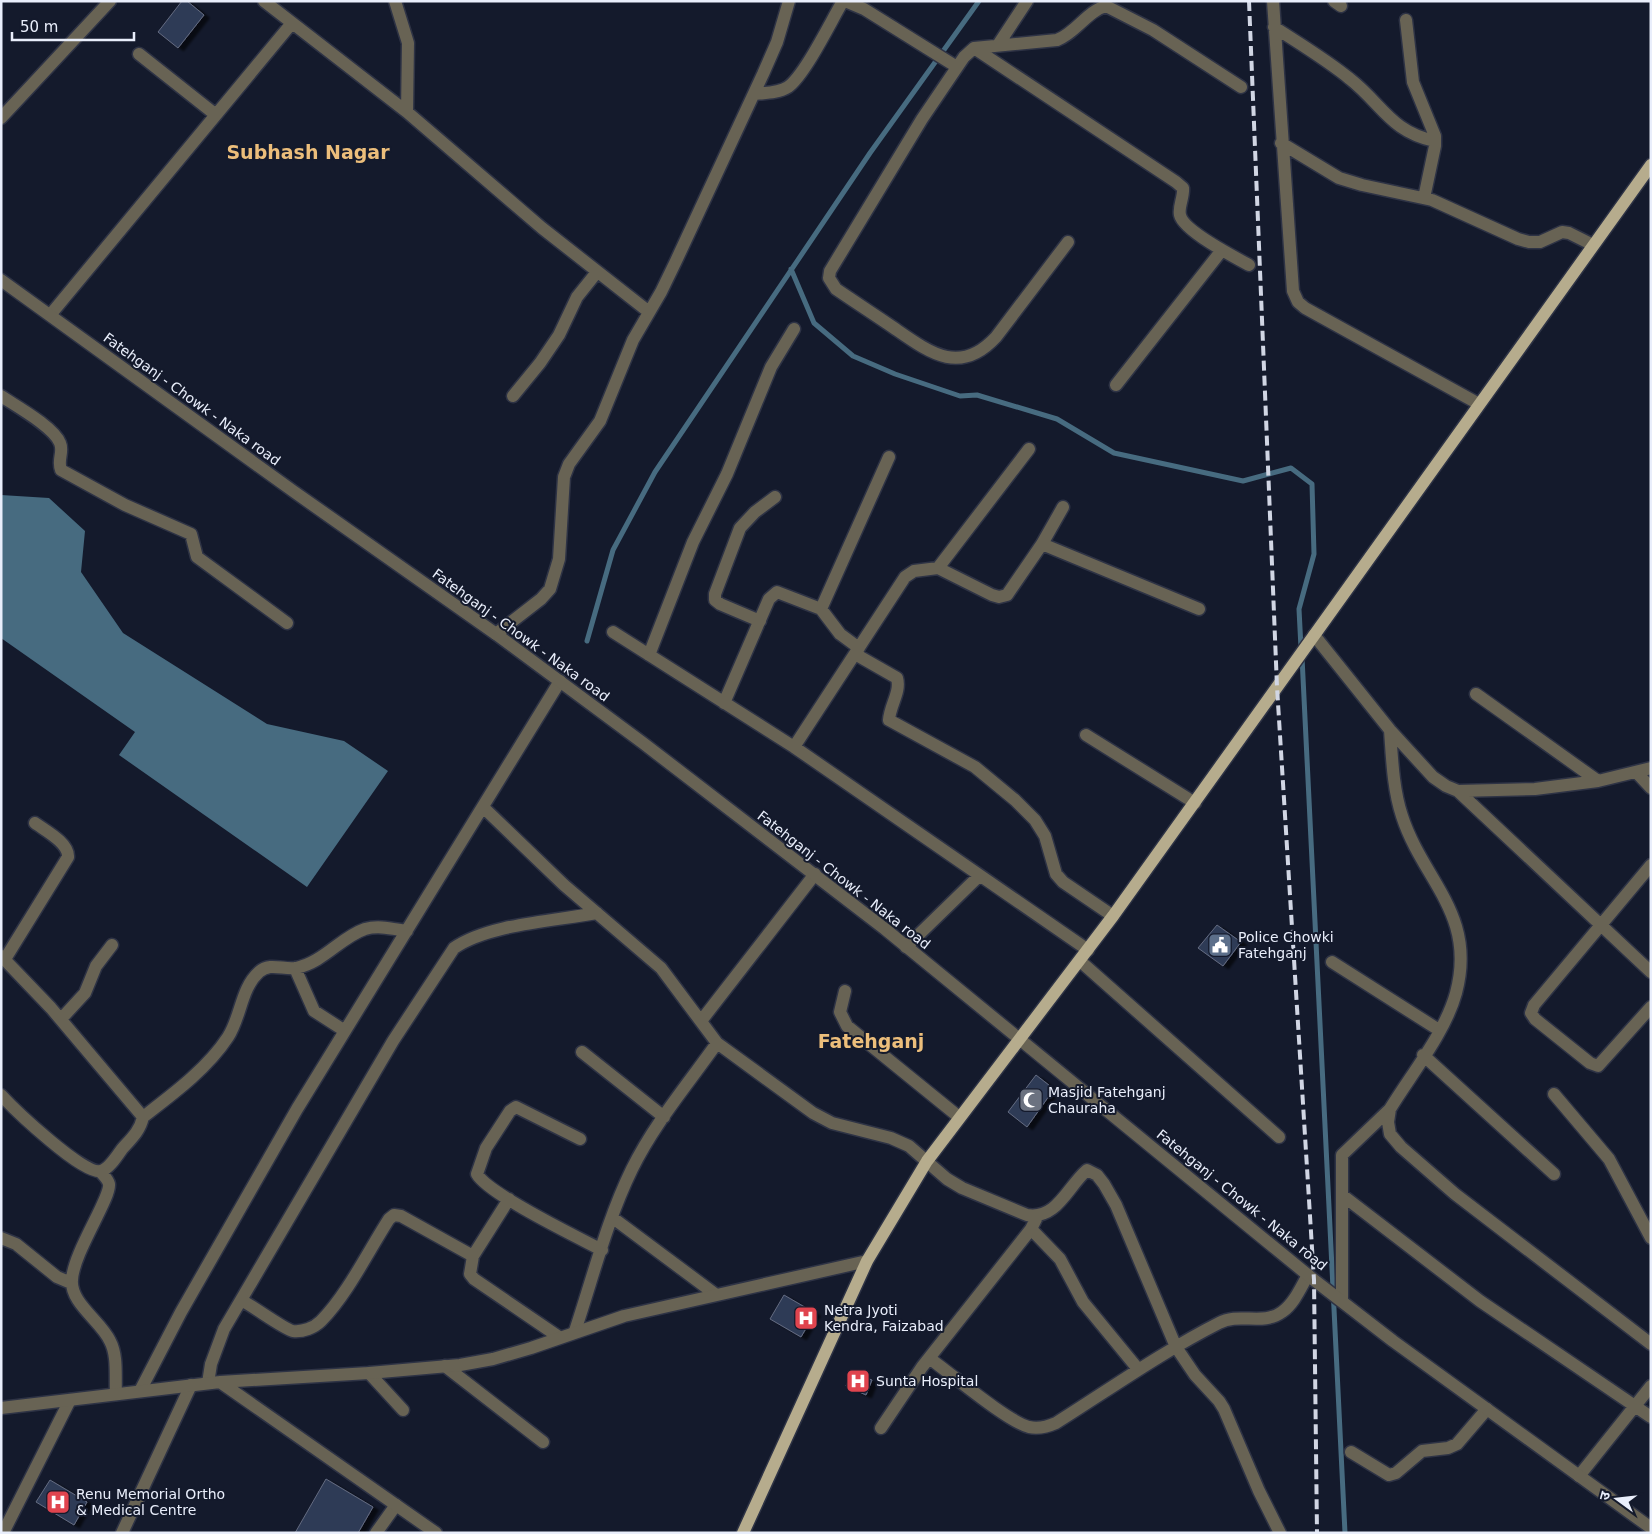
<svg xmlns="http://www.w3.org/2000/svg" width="1652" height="1534" viewBox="0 0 1652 1534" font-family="'DejaVu Sans','Noto Sans Devanagari',sans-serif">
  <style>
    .water { fill: #476b80 }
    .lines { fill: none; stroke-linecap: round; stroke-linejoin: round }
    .stream { stroke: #476b80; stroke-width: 5 }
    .building { fill: #2f3a57; stroke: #646c81; filter: url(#shadow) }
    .minor-casing { stroke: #2e3345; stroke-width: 15 }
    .tertiary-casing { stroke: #2e3345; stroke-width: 15 }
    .primary-casing { stroke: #2e3345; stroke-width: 15 }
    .minor { stroke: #686354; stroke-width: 12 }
    .tertiary { stroke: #686354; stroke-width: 12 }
    .primary { stroke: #b6ac8d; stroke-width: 12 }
    .rail { stroke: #d1d6e4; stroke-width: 4; stroke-dasharray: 10 5; stroke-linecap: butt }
    .labels { text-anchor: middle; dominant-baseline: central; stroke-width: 4; stroke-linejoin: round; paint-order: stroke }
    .street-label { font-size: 14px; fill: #e9eefb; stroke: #141a2c }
    .poi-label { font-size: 14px; fill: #e9eefb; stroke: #141a2c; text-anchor: start }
    .district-label { font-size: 19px; font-weight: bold; fill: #ecbe7b; stroke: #141a2c }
  </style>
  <defs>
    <filter id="shadow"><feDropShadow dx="5.5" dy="3" stdDeviation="1" flood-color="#0009"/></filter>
  </defs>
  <rect width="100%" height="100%" fill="#141a2c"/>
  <path class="water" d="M1,495L49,498L85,531L81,572L123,633L267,724L344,741L388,771L307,887L119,755L135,732L1,638Z"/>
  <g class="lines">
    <path class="stream" d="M791,269L814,323L853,356L895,374L960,396L977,395L1057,419L1114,453L1243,481L1291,468L1312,484L1314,554L1299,609L1301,648
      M587,641L613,550L655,472L870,153L979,1
      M1302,657L1345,1533"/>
  </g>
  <path class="building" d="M182,1H187L204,15L178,48L158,32Z
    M1217,925L1241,942L1223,966L1198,948Z
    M1036,1075L1054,1089L1027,1127L1008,1112Z
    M784,1295L815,1313L801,1337L770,1319Z
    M851,1372L872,1380L866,1395L846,1386Z
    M326,1479L373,1507L358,1533H295Z
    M50,1480L87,1502L74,1525L36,1502Z"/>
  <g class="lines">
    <g class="minor-casing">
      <path id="minor" d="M264,1L407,112L542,228L649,312
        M395,1L408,43L407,112
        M845,1L864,9L957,67
        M1273,1L1293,291L1298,302L1305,308L1479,404
        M1334,1L1341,6
        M1406,20L1413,82L1435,136V146L1424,198
        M1274,27C1300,44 1327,60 1350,79C1382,104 1391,132 1435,141
        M998,45L1027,1
        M974,48L1176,182L1183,188C1184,197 1178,207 1180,215C1183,230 1234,257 1249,265
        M139,54L216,115
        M754,94C765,93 779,93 788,87C805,75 831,21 843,1
        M1,118L110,1
        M1281,143L1339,178L1362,185L1432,200L1518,239L1529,242H1540L1562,232L1569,233L1593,245
        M1068,242L996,337C960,376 930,353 894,328C875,315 855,302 836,289L829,278L830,271L922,119L964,57L974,48L1057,40C1076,33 1087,11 1106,6L1153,30L1241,87
        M51,314L292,23
        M1116,385L1222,250
        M1,396C16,406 54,427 60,443C64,452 57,460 61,470L125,505L191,534L197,557L287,623
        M513,396L540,363L559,335L577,297L597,272
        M1042,544L1199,609
        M938,568L992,595L999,597L1007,595L1042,544L1063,507
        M821,609L889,457
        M760,621L720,604L715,600V594L740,528L755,512L775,497
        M613,632L794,747L905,577L914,571L938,568L1029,449
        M496,634L541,599L550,589L559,559L564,477L569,464L600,421L633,340L661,292L676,261L763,74L777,42L789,1
        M1314,635L1390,730L1433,777L1446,786L1458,791L1535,789L1598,781L1651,768
        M855,654L897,678C901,692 890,705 889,720L975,767L1015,800L1035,820L1045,836L1056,874L1063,882L1113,916
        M649,655L693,542L727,474L771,367L794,329
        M1476,694L1598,781
        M724,703L769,599L777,592L821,609L840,634L859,648
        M1390,730C1392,758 1393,789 1402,816C1423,881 1477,914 1456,993C1445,1033 1412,1073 1390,1109L1388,1122L1390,1134L1401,1147L1455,1194L1651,1344
        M1086,735L1195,803
        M794,747L1088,950
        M1637,773L1651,788
        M1458,791L1651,972
        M484,808L564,885L661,968L717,1043L813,1113L832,1123L891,1138L909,1146L947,1179L962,1188L1027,1215C1057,1220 1068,1186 1087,1170L1097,1175L1104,1184L1116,1205L1176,1347L1195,1375L1219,1401L1224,1409L1259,1491L1280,1533
        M1651,865L1534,1005L1531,1013L1535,1019L1590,1063L1598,1066L1651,1007
        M906,947L979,876
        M1,956L51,1008L143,1117C140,1131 131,1139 122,1149C117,1156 109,1169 101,1171C84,1176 14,1109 1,1095
        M5,959L68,857C69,843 46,831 35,823
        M1080,961L1279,1137
        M1332,962L1439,1030
        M295,968L314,1011L345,1031
        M845,991L840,1012L847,1026L959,1117
        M61,1019L85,993L96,966L112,945
        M701,1021L815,874
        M582,1052L664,1117
        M1423,1055L1554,1174
        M1554,1094L1609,1159L1651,1238
        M143,1117C173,1094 207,1069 228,1037C241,1017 241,988 259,972C270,962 283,970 296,968C324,962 341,937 365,929C379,925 393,929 407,931
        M580,1139L516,1107L510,1111L486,1148L477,1174C488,1194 577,1237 602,1250
        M100,1171C103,1175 108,1179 109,1184C111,1198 73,1253 72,1280C70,1303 101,1321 110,1341C118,1356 115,1377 116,1394
        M1342,1195L1480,1301L1651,1417
        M509,1199L473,1256L470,1274L474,1279L559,1337
        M613,1218L715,1294
        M1031,1229L1060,1259L1083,1302L1138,1369
        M1,1238L16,1244L57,1277L71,1283
        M241,1300C253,1306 285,1330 293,1331C303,1332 314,1328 321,1321C347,1295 369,1250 389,1219L394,1215L401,1216L473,1256
        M1342,1301V1155L1390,1109
        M575,1331C593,1277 607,1220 632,1169C654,1124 688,1084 717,1043
        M929,1358C950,1373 1008,1422 1029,1427C1039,1429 1047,1427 1056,1423C1110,1389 1162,1352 1219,1323C1239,1312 1263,1326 1282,1312C1294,1304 1301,1287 1308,1275
        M445,1366L543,1442
        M369,1373L403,1410
        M208,1383L211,1364L224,1329L393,1041L454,948C489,924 554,921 597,913
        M140,1391L181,1312L297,1109L560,681
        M881,1428L922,1367L1031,1229L1037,1217
        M1351,1452L1389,1475L1396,1473L1422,1451L1448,1448L1457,1444L1487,1409
        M1579,1476L1651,1386
        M3,1533L70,1400
        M122,1533L191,1385
        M376,1533L396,1505"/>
    </g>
    <g class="tertiary-casing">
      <path id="tertiary" d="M1,280L293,491L496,634L643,743L885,929L1314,1280L1393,1341L1651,1528
        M220,1382L436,1533
        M1,1408L220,1382L369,1373L460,1365L493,1359L531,1348L624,1316L867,1261"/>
    </g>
    <g class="primary-casing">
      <path id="primary" d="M743,1533L867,1261L927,1161L1113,916L1651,165"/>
    </g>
    <use href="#minor" class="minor"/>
    <use href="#tertiary" class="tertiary"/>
    <use href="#primary" class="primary"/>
    <path class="rail" d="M1249,1L1277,687L1314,1280L1317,1533"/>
  </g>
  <defs>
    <g id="civic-square" transform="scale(1.25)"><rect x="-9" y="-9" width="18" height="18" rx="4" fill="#5c6f8a" stroke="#141a2c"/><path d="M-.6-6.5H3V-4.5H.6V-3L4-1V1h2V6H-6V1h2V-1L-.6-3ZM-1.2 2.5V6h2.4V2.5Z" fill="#fff"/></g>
    <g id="mosque-square" transform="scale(1.25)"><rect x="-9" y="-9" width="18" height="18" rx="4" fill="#6b7280" stroke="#141a2c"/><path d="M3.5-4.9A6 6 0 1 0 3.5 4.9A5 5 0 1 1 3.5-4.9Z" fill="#fff"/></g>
    <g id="hospital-square" transform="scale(1.25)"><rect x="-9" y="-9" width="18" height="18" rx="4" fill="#e0444e" stroke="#141a2c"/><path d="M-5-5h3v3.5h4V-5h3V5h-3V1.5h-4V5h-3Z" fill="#fff"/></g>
  </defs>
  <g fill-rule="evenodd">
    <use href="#civic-square" x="1220" y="945"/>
    <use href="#mosque-square" x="1031" y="1100"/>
    <use href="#hospital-square" x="806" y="1318"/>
    <use href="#hospital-square" x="858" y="1381"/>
    <use href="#hospital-square" x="58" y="1502"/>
  </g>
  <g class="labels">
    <g class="street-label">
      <text transform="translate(192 399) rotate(36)">Fatehganj - Chowk - Naka road</text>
      <text transform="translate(521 635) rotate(36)">Fatehganj - Chowk - Naka road</text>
      <text transform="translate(844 880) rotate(38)">Fatehganj - Chowk - Naka road</text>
      <text transform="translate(1242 1200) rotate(39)">Fatehganj - Chowk - Naka road</text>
    </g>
    <g class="poi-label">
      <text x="1238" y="937">Police Chowki<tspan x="1238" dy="16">Fatehganj</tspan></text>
      <text x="1048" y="1092">Masjid Fatehganj<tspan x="1048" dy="16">Chauraha</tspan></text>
      <text x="824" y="1310">Netra Jyoti<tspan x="824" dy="16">Kendra, Faizabad</tspan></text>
      <text x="876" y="1381">Sunta Hospital</text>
      <text x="76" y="1494">Renu Memorial Ortho<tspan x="76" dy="16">&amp; Medical Centre</tspan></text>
    </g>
    <g class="district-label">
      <text x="308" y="152">Subhash Nagar</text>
      <text x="871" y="1041">Fatehganj</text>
    </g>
  </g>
  <rect width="1652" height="1534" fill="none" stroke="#e9eefb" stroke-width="5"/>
  <g transform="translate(1617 1499) rotate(285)" stroke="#141a2c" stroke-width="4" paint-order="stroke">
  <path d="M0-4L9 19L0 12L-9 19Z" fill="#e9eefb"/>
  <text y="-8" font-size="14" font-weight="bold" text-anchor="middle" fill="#e9eefb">उ</text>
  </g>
  <path d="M12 32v8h122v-8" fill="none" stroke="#e9eefb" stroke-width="2.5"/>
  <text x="20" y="32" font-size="15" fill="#e9eefb" stroke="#141a2c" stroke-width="4" paint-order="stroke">50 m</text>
</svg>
